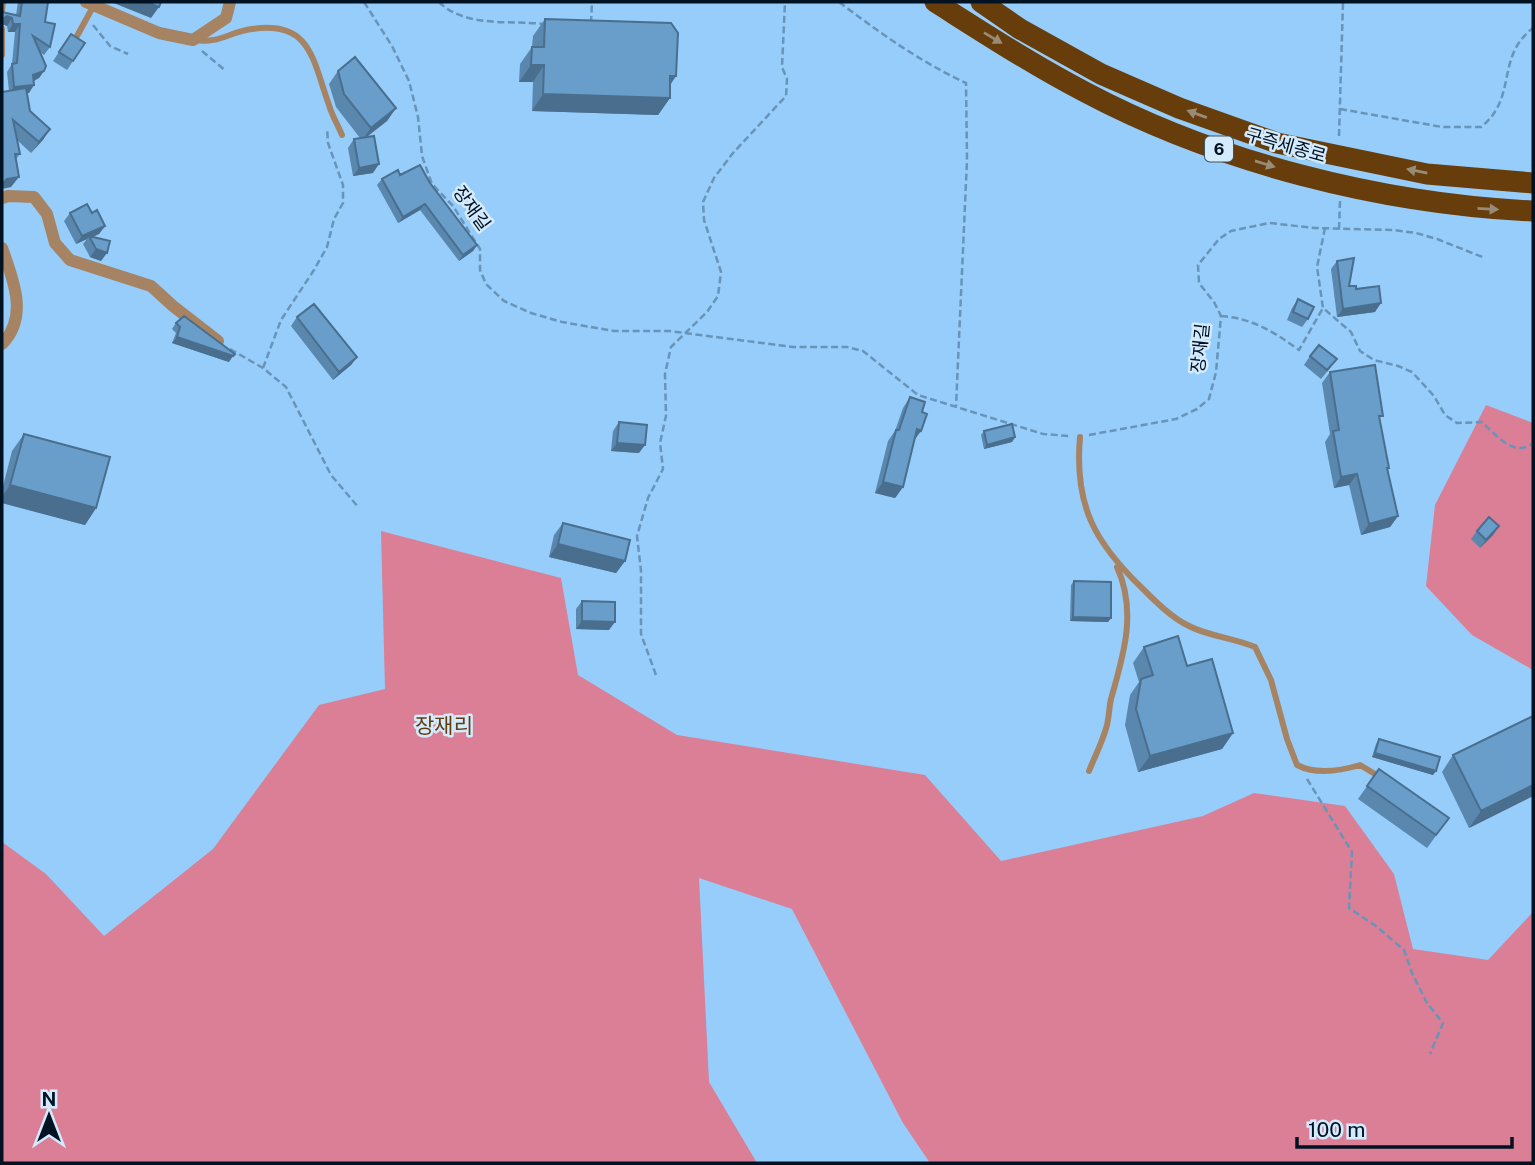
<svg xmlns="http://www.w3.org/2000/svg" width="1535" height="1165" viewBox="0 0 1535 1165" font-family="'Public Sans','Noto Sans KR',sans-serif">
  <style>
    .green { fill: #da7f95 }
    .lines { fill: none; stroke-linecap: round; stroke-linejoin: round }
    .path { stroke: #6894b9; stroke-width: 2.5; stroke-dasharray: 7 3.5; stroke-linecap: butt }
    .lane { stroke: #a68362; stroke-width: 6 }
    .street { stroke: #a68362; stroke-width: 12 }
    .highway { stroke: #663d0b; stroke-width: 21 }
    .wall { fill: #5a87ae }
    .shaded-wall { fill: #4a6e8d }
    .building { fill: #699dca; stroke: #4a6e8d; stroke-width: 2 }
    .oneway { fill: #988b78 }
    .labels { text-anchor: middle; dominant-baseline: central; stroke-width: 5; stroke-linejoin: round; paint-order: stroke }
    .shield { fill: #d4eafd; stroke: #405464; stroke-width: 2 }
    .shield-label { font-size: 16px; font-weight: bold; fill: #011323 }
    .street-label { font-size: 18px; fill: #011323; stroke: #d4eafd }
    .quarter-label { font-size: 21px; fill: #623b0d; stroke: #d4eafd }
  </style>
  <rect width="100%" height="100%" fill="#96cdfb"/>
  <path class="green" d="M1486,405L1533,423V670L1472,635L1426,586L1435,505Z
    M381,531L561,578L578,675L677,735L925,775L1001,861L1203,816L1254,793L1345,806L1394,874L1413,949L1488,960L1533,912V1163H930L903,1123L792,909L699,878L709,1082L757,1163H2V842L46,874L104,936L213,849L319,705L385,689Z"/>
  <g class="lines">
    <path class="path" d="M364,2L392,46L409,81L418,117L422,156L432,184L453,206L480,249V270L486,284L504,301L531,313L562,322L614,331H669L793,347H847L863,351L918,395L1043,434L1069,436
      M439,2C465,28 510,20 543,24
      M839,2C880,33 919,61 966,83L967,160L956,406
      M591,23L592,2
      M93,25L110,46L128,54
      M202,51L226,71
      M1340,109L1442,127H1481C1518,98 1495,57 1533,28
      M1339,136L1343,2
      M1325,228L1317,267L1323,308L1351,332L1360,351L1374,360L1398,366L1412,372L1434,396L1445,415L1457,423L1482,422C1496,435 1514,458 1533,443
      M1339,229L1340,201
      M1221,316C1252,318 1274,332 1299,350L1323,308
      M230,349L263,368L286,387L331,475L359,508
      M263,368L281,320L314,270L327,247L334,219L343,203V185L328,143L327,128
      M1089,435L1176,419L1197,409L1209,399L1216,372L1221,316L1214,302L1199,283L1198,265L1219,239L1231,231L1269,223L1315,228L1393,230L1416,233L1437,239L1485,258
      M656,675L641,634V571L637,536L648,498L663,469L660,443L666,416L665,374L671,347L707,312L718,296L721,272L704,220L703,202L714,178L733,153L786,96L787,79L782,67L785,2
      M1307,779L1352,852L1349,908L1376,926L1404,950L1412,973L1427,1003L1443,1023L1430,1054"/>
    <path class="lane" d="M2,11L3,2
      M2,29V55
      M77,36L94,5
      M195,40C219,44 229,32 252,29C312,20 313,62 329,105C332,116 338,125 342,135
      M1080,437C1074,506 1095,543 1143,589C1156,602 1172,618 1189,626C1208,636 1234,638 1255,647L1271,680L1287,739L1297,765C1316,775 1340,771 1360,765L1380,777
      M1089,771C1095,756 1103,741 1107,725C1109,717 1109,708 1111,699C1124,654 1137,611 1117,567"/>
    <path class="street" d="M86,2L159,33L193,40L226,18L230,2
      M2,198L8,196L34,197L47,214L55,243L70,260L151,286L173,306L218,341
      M2,248C13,279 29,317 2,344"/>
    <path class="highway" d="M935,2C984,33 1033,65 1085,92C1219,163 1382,204 1533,211
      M981,2L1020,29L1101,74L1179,108L1277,143L1427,174L1533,183"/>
  </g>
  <path class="wall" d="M18,2H48L45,22L50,47L44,55L40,52L44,71L39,78L34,81L29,93H27L30,111L50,129L31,153L17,140L20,154L16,159L11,187L9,91L7,72L12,64L15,32H8L7,26L2,24V12L16,15Z
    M545,19L670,85V98L658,115L532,111L533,82H519L520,64L532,47L533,36Z
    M71,34L85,43L67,70L53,61Z
    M338,71L396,108L387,121L367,137L373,173L353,176L348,148L354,139L360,138L336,107L329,84Z
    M400,175L477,245L473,251L459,261L420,210L398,223L377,185L382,179Z
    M70,213H92L105,226L99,234L92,237L101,261L90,257L83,244L87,239L76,244L64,221Z
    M1337,261L1349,286L1375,312L1337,317L1331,269Z
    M1298,299L1308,319L1302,327L1287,320L1292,308Z
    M297,317L357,357L351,365L333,380L291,326Z
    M176,323L229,362L172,343L176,333L172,329Z
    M1310,356L1331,367L1321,379L1304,365Z
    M1330,372L1380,419L1389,468L1387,470L1398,516L1390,527L1361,535L1349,485L1334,488L1325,442L1330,434L1322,383Z
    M910,397L914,440L903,487L895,498L875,493L888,441L895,431L903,408Z
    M619,422L639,453L611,451L613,431Z
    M984,431L1015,437L1012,442L984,449L981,435Z
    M24,434L96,508L85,525L2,503V490L12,451Z
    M563,523L625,561L616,573L549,557L554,535Z
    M1499,526L1493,535L1480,548L1471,539L1477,531Z
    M1074,581L1111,618L1108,622L1070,621L1071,585Z
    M582,601L609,630L576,629V609Z
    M1144,647L1187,666L1233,733L1222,749L1138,772L1125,725L1130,695L1139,682L1133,663Z
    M1379,739L1436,771L1433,775L1372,757L1376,744Z
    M1453,755L1533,796L1469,828L1442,772Z
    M1379,769L1449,818L1427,848L1358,799Z"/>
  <path class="shaded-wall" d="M111,2H147L159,7L151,18Z
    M7,16L12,18L7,26L2,24V20Z
    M13,24H20L15,32H8Z
    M531,65H544L533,82H519Z
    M44,71L39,78L28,83L33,75Z
    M670,76H676L665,93Z
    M34,85L29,93L9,95L14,87Z
    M543,94L670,98L658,115L532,111Z
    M396,108L387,121L362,140L371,128Z
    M50,129L43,140L31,153L39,142Z
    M379,164L373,173L353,176L359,168Z
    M19,177L11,187L2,189V184L7,179Z
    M425,204L420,210L398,223L403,217Z
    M105,226L99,234L90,238L89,236L87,239L76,244L82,236Z
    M477,245L473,251L459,261L463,255Z
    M96,249L107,253L101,261L90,257Z
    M1381,303L1375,312L1337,317L1343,309Z
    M177,337L233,356L229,362L172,343Z
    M357,357L351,365L333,380L339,372Z
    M917,429L921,431L913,442Z
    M1015,437L1012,442L984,449L987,445Z
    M617,443L645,445L639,453L611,451Z
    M1357,474L1349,485L1334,488L1341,477Z
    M883,482L903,487L895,498L875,493Z
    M10,485L96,508L85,525L2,503V497Z
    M1398,516L1390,527L1361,535L1369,524Z
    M1499,526L1493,535L1480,548L1486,540Z
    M558,544L625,561L616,573L549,557Z
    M1073,617L1111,618L1108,622L1070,621Z
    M582,621L615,622L609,630L576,629Z
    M1233,733L1222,749L1138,772L1150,756Z
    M1375,753L1436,771L1433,775L1372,757Z
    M1533,785V796L1469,828L1481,811Z"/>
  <path class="building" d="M22,2H48L45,22L55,24L50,47L33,36L46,66L44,71L33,75L34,85L14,87L12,64L17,63L20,24H13L12,18L7,16L2,19V25V12L20,16Z
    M147,2H161L159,7Z
    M545,19L671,23L678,33L676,76H670V98L543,94L544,65H531L532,47H544Z
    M71,34L85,43L73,61L59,52Z
    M355,57L396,108L371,128L344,94L338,71Z
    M26,88L30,111L50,129L39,142L13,120L20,154H15L19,177L7,179L2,184V92Z
    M374,136L379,164L359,168L354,139Z
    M420,165L430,183L477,245L463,255L425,204L403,217L382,179L398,170L400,175Z
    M87,204L92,213L97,210L105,226L82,236L70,213Z
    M89,236L110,241L107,253L96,249Z
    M1354,258L1349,286H1356V289L1379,286L1381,303L1343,309L1337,261Z
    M1298,299L1314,307L1308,319L1293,312Z
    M314,304L357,357L339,372L297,317Z
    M184,316L235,354L233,356L177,337L180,327L176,323Z
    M1319,345L1337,359L1327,370L1310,356Z
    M1375,365L1383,416H1379L1389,468H1387L1398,516L1369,524L1357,474L1341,477L1333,431L1339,430L1330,372Z
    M910,397L925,402L922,412L927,414L921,431L917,429L903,487L883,482L896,430H899Z
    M619,422L647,425L645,445L617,443Z
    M1012,424L1015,437L987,445L984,431Z
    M24,434L110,457L96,508L10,485Z
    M1489,517L1499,526L1486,540L1477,531Z
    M563,523L630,540L625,561L558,544Z
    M1074,581L1111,582V618L1073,617Z
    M582,601L615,602V622L582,621Z
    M1178,636L1187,666L1212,659L1233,733L1150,756L1136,709L1141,679L1153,675L1144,647Z
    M1533,716V785L1481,811L1453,755Z
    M1379,739L1440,757L1436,771L1375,753Z
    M1379,769L1449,818L1436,835L1367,786Z"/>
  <defs><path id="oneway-solid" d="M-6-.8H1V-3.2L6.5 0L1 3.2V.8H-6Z" transform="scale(1.75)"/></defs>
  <g class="oneway">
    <use href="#oneway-solid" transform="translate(993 38) rotate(31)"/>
    <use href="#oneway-solid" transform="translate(1197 114) rotate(-160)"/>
    <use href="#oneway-solid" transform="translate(1265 164) rotate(17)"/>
    <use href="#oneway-solid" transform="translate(1417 171) rotate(-169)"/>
    <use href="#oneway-solid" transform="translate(1488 209) rotate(3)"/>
  </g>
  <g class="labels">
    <rect class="shield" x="1205" y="136.5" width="28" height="25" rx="5"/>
    <g class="shield-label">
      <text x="1219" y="149">6</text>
    </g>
    <g class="street-label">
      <text transform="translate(1286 145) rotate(16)">구즉세종로</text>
      <text transform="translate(472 208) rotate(54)">장재길</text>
      <text transform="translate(1200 348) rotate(-84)">장재길</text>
    </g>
    <g class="quarter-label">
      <text x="444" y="725">장재리</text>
    </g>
  </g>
  <rect width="1535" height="1165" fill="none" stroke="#011323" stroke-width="7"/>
  <g transform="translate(49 1116)" stroke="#d4eafd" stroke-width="5" paint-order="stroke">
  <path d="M0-5L12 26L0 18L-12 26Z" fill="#011323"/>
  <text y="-10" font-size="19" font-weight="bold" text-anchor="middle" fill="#011323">N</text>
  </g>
  <path d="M1297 1137v10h215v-10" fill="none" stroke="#011323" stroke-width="3.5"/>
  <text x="1308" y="1137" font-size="21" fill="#011323" stroke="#d4eafd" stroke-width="5" paint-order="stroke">100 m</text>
</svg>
